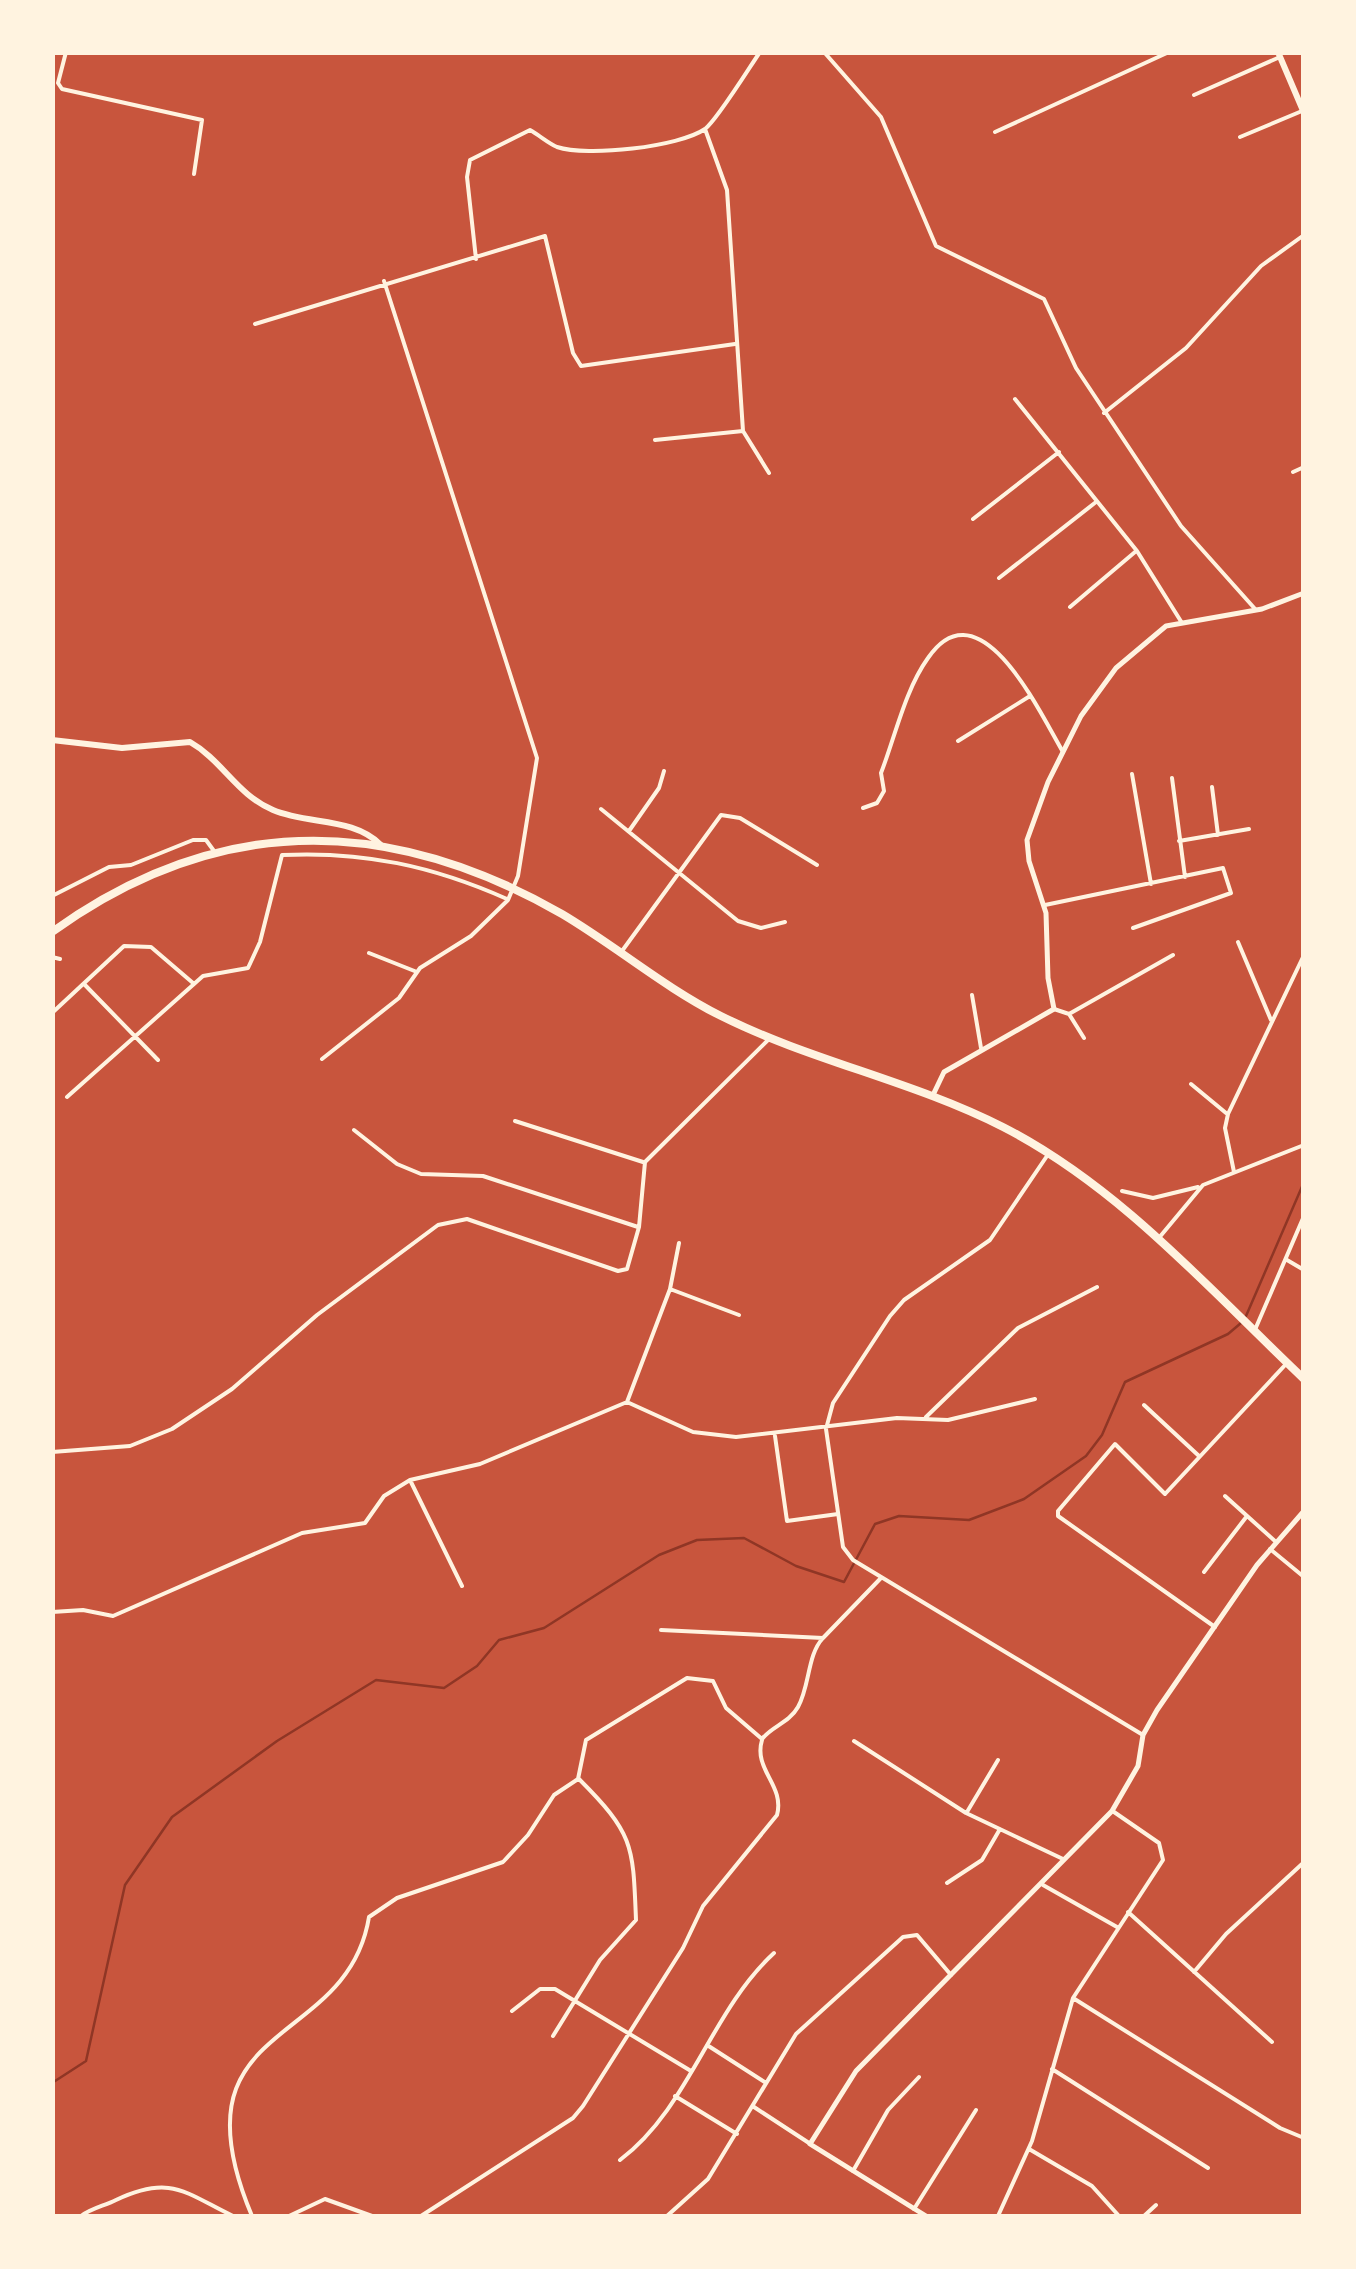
<svg xmlns="http://www.w3.org/2000/svg" width="1356" height="2269" viewBox="0 0 1356 2269" font-family="Helvetica,sans-serif">
  <style>
    .lines { fill: none; stroke-linecap: round; stroke-linejoin: round }
    .stream { stroke: #8f3625; stroke-width: 2.5 }
    .minor { stroke: #fff3e0; stroke-width: 4 }
    .tertiary { stroke: #fff3e0; stroke-width: 5 }
    .secondary { stroke: #fff3e0; stroke-width: 6 }
    .primary { stroke: #fff3e0; stroke-width: 8 }
  </style>
  <rect width="100%" height="100%" fill="#c8553d"/>
  <g class="lines">
    <path class="stream" d="M1246,1316L1304,1182
      M52,2083L86,2061L125,1885L172,1817L277,1741L376,1680L444,1688L477,1666L499,1640L544,1628L659,1555L697,1540L744,1538L796,1566L844,1582L875,1524L899,1516L969,1520L1024,1499L1086,1456L1102,1435L1125,1382L1228,1334L1241,1323"/>
    <path class="minor" d="M66,52L58,83L62,89L202,120L194,174
      M824,52L881,117L936,246L1044,299L1076,368L1181,526L1256,610
      M1194,95L1280,57
      M705,129L727,190L743,431L769,473
      M995,132L1169,52
      M1240,137L1302,111
      M476,259L467,177L470,160L530,130C539,135 548,143 557,147C587,157 679,147 705,129C717,120 749,68 760,52
      M255,324L545,236L573,353L581,366L735,344
      M1015,399L1137,551L1182,623
      M1104,413L1186,348L1261,266L1304,235
      M655,440L743,431
      M1293,472L1304,467
      M973,519L1059,452
      M999,578L1096,502
      M1070,607L1135,552
      M958,741L1030,696
      M1132,774L1151,884
      M1172,778L1185,877
      M1212,787L1218,835
      M863,808L877,803L884,791L881,773C895,737 905,690 928,658C980,582 1041,715 1063,752
      M601,809L738,921L761,928L785,922
      M629,831L659,788L664,771
      M1179,841L1249,829
      M52,896L109,867L131,865L193,840H206L214,851
      M1045,905L1223,868L1231,893L1133,928
      M1238,942L1271,1020
      M622,951L721,815L740,818L817,865
      M369,953L417,972
      M52,957L60,959
      M85,985L158,1060
      M972,995L981,1048
      M1054,1009L1069,1014L1084,1038
      M52,1013L124,946L151,947L193,983
      M1069,1014L1173,955
      M322,1059L399,998L420,968L471,936L508,900L518,876L537,758L384,281
      M1191,1084L1226,1113
      M67,1097L203,976L248,968L260,942L282,855C363,851 433,866 507,899
      M515,1121L643,1162
      M354,1130L397,1164L421,1174L483,1176L638,1227
      M1049,1153L990,1240L904,1300L890,1316L833,1403L826,1429L843,1547L853,1560L1143,1735
      M1234,1172L1225,1128L1228,1114L1304,955
      M1122,1191L1153,1198L1198,1187
      M1158,1239L1203,1185L1304,1145
      M1287,1260L1304,1270
      M670,1289L739,1315
      M1254,1332L1304,1216
      M627,1402L670,1289L679,1243
      M1144,1405L1199,1456
      M926,1417L1018,1328L1097,1287
      M775,1436L787,1521L838,1514
      M52,1452L130,1446L172,1429L232,1389L317,1315L438,1225L467,1219L618,1271L627,1269L639,1227L645,1162L769,1039
      M410,1480L462,1586
      M1225,1496L1276,1542
      M1270,1549L1304,1577
      M1204,1572L1247,1516
      M52,1612L83,1610L113,1616L302,1533L365,1523L384,1496L410,1480L480,1464L627,1402L693,1432L736,1437L897,1418L948,1420L1035,1399
      M1215,1627L1058,1516V1511L1115,1444L1165,1494L1287,1363
      M661,1630L823,1638L880,1579
      M762,1739C772,1726 789,1723 798,1707C810,1686 807,1655 823,1638
      M854,1741L966,1813L1063,1859
      M967,1812L998,1760
      M947,1883L982,1860L1000,1829
      M1043,1885L1117,1927
      M1128,1912L1272,2042
      M1194,1972L1226,1934L1302,1864
      M1073,1998L1280,2128L1304,2138
      M512,2011L540,1989H555L691,2071
      M553,2036L600,1960L636,1920C633,1845 634,1834 579,1779
      M707,2045L766,2083
      M1052,2069L1208,2168
      M675,2096L737,2134
      M754,2107L809,2143
      M1029,2149L1092,2186L1119,2216
      M620,2160C690,2107 710,2012 774,1953
      M853,2171L888,2110L919,2077
      M914,2209L976,2110
      M81,2216C92,2208 104,2206 116,2200C171,2174 185,2193 233,2216
      M252,2216C168,2016 347,2052 369,1917L397,1898L503,1862L528,1835L554,1795L578,1779L586,1740L687,1678L713,1681L726,1708L762,1739
      M289,2216L325,2199L372,2216
      M421,2216L573,2118L583,2106L683,1948L703,1906L777,1815C785,1785 753,1770 762,1740
      M667,2216L708,2179L796,2034L903,1937L917,1935L951,1975
      M998,2216L1032,2141L1073,1998L1163,1860L1159,1843L1114,1812
      M1144,2216L1156,2205"/>
    <path class="tertiary" d="M933,1095L944,1072L1054,1009L1048,978L1046,913L1029,861L1027,840L1048,782L1081,716L1116,668L1166,626L1262,609L1304,593
      M926,2216L810,2144L856,2071L1112,1811L1138,1766L1143,1735L1157,1710L1257,1565L1304,1511"/>
    <path class="secondary" d="M1278,52L1304,113
      M52,740L122,748L190,742C222,760 237,795 273,810C309,825 353,817 381,845"/>
    <path class="primary" d="M52,932C217,813 388,814 562,914C616,946 665,988 721,1016C811,1061 913,1081 1003,1127C1120,1187 1209,1289 1304,1379"/>
  </g>
  <rect width="1356" height="2269" fill="none" stroke="#fff3e0" stroke-width="110"/>
</svg>
